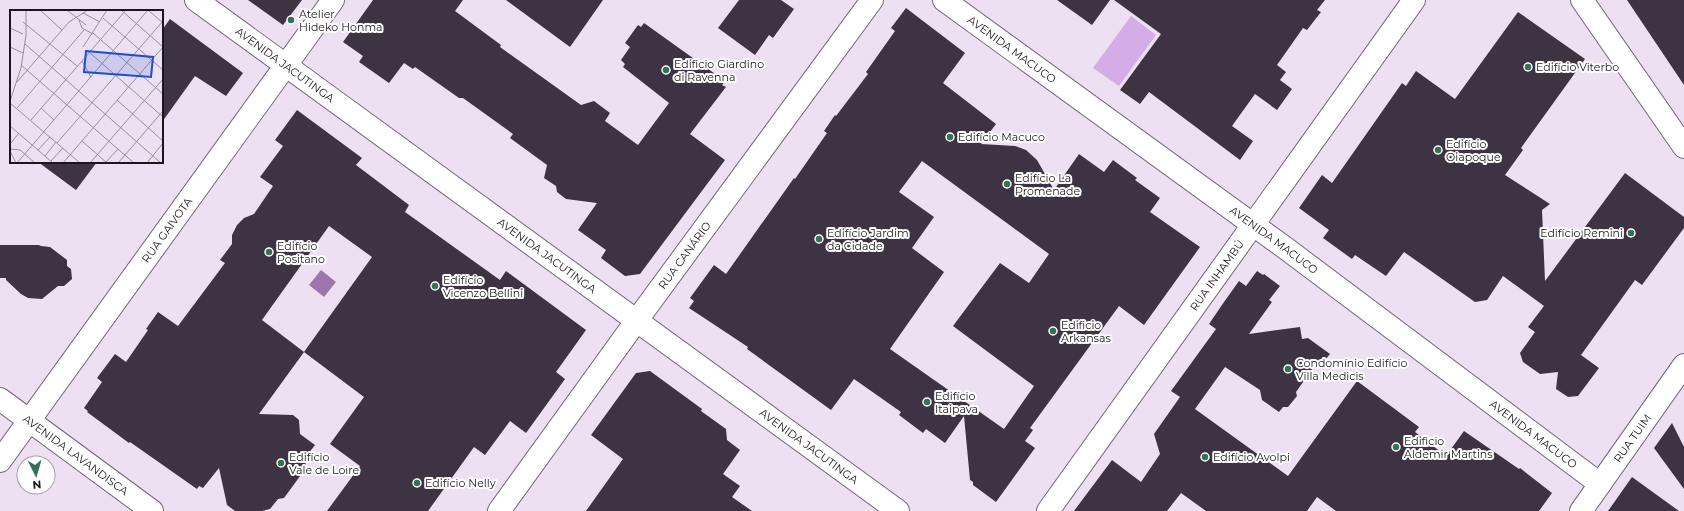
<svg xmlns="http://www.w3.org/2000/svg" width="1684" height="511" viewBox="0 0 1684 511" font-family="Montserrat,sans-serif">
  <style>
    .green { fill: #d4ace6 }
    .water { fill: #9d76ae }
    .building { fill: #3d3342; fill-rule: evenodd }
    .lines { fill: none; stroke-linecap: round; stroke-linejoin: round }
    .street-casing { stroke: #726777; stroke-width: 24 }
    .street { stroke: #fff; stroke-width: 22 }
    .poi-dot { fill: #367059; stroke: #fff; stroke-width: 1.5 }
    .labels { text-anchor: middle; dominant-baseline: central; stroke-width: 4; stroke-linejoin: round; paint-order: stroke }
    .poi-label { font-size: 11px; fill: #1b161d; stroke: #fff; text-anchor: start }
    .street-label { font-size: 11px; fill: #1b161d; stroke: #fff }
    .inset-road { fill: none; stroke: #998f9d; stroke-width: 1 }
    .view { fill: #1d4ed8; fill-opacity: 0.15; stroke: #1d4ed8; stroke-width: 2 }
    .inset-edge { fill: none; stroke: #1b161d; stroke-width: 2 }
  </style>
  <rect width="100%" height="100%" fill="#ede0f3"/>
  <path class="green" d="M1131,16L1156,35L1119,86L1093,68Z"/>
  <path class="water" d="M321,270L336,282L324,297L309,285Z"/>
  <path class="building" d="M248,0H302L283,25Z
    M373,0H463L455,11L501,45L500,47L581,105L594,101L610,113L605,121L638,145L669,103L623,67L625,64L621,60L630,47L625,43L638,25L641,27L644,23L725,81L722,85L726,87L690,134L725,160L640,274L625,276L601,258L606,250L578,230L597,203L566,199L557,192L556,186L544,178L547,165L510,138L513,134L463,98H459L415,67L413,69L404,63L389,83L359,62L363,56L343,42Z
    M506,0H603L570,47Z
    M739,0H781L794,9L773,38L769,35L755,55L718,28Z
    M1057,0H1110L1092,25Z
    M1114,0H1325L1317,10L1321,12L1307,30L1303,28L1277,65L1286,72L1280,80L1292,89L1277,110L1255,94L1232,126L1253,141L1240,160L1149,92L1140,104L1120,90L1161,34Z
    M1627,0H1684V85Z
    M906,8L965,53L943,83L996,124L981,144L1015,146L1026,150L1037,160L1054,190L1079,154L1104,172L1113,160L1137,178L1135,180L1160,198L1150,212L1200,247L1144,325L1119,306L1030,428L1033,430L1025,441L1035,448L996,502L973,485V482L970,480L964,416L945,443L926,429L923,433L899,415L901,412L854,379L831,410L747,349L748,347L689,308L694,301L690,298L714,265L726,274L794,178L795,179L827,133L824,131L835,115L836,116L868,74L866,72L895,31L891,28ZM922,161L1049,254L1029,283L1000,263L953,326L1034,386L1004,429L890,349L944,272L912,248L934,217L899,192Z
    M1518,12L1585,59L1521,148L1523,150L1505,175L1550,204L1542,210L1545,281L1625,173L1684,217V228L1642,285L1635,280L1581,355L1599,368L1578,396L1568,397L1556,389L1558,372L1540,374L1523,362L1520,353L1535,332L1528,327L1544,306L1503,276L1487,300L1475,302L1404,252L1386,276L1355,255L1352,259L1323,238L1329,230L1299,208L1322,175L1332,183L1402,83L1406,86L1416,71L1455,99Z
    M170,19L243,73L226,96L195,76L162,122V30Z
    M297,110L362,158L356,165L409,205L405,212L500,280L506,271L586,330L556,372L565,379L526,433L510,421L485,455L474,447L428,511H327L360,466L330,444L364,397L304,352L259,414L293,415L299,420L300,434L315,445L305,458L306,468L284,498L278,499L270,509L262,511H235L227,505L219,468L203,488L199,486L197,489L130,442L129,443L87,412L88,411L84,408L102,382L97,378L115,354L126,362L148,330L146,329L158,312L178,326L225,263L220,260L232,244V235L237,225L244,218L254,214L273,186L260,177L283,146L275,140ZM329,226L372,257L304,352L262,320Z
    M38,162H97L76,190Z
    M0,245H39L41,246L50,247L67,260V266L71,269L72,279L64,286H58L42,299L28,298L21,294L6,280V278H0Z
    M1257,271L1263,275L1264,274L1280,286L1269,300L1272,302L1249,334L1300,327L1302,339L1308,338L1330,354L1319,367L1313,368L1296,392L1297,396L1288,407H1283L1279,412L1262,400L1260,390L1225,367L1195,409L1288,476L1357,381L1419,427L1415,432L1446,456L1464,431L1519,469L1520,468L1552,493L1539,511H1336L1317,497L1307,511H1206L1181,493L1167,511H1074L1112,460L1141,482L1160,454L1154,434L1180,397L1171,391L1216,329L1209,324L1224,302L1239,281L1246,286Z
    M650,371L702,409L701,411L726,429L727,440L740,450L723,474L740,486L732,497L752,511H586L623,459L591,435L636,373Z
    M1672,423L1684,447V489L1654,448Z
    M1632,477L1679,511H1608Z"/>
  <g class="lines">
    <g class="street-casing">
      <g id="street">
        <path id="s1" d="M196,0L898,511"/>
        <path id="s2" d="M944,0L1288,250L1600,484"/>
        <path d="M1582,0L1684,147"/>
        <path id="s3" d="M0,399L152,511"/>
        <path id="s4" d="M0,461L333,0"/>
        <path id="s5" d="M499,511L637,320L872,0"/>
        <path id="s6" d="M1048,511L1414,0"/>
        <path id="s7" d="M1581,511L1684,365"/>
      </g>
    </g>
    <use href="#street" class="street"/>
  </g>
  <g class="poi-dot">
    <circle cx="291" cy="20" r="4"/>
    <circle cx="1528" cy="67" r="4"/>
    <circle cx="666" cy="70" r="4"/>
    <circle cx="950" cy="137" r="4"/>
    <circle cx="1438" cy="150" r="4"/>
    <circle cx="1007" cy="184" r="4"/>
    <circle cx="1631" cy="233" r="4"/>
    <circle cx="819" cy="239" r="4"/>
    <circle cx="269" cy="252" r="4"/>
    <circle cx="435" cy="286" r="4"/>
    <circle cx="1053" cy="331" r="4"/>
    <circle cx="1288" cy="369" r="4"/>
    <circle cx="927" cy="402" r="4"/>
    <circle cx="1396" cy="447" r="4"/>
    <circle cx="1205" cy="457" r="4"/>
    <circle cx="281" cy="463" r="4"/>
    <circle cx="417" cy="483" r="4"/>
  </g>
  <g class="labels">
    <g class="poi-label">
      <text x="299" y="14">Atelier<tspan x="299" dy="13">Hideko Honma</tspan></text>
      <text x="674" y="64">Edificio Giardino<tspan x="674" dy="13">di Ravenna</tspan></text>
      <text x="1536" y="67">Edifício Viterbo</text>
      <text x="958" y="137">Edifício Macuco</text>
      <text x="1446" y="144">Edifício<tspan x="1446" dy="13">Oiapoque</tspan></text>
      <text x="1015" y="178">Edifício La<tspan x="1015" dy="13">Promenade</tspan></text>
      <text x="827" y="233">Edifício Jardim<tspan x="827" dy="13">da Cidade</tspan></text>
      <text x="1623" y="233" text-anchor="end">Edifício Remini</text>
      <text x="277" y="246">Edifício<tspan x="277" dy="13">Positano</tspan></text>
      <text x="443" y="280">Edifício<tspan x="443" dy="13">Vicenzo Bellini</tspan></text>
      <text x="1061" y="325">Edificio<tspan x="1061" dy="13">Arkansas</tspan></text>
      <text x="1296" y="363">Condomínio Edifício<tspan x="1296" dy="13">Villa Medicis</tspan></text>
      <text x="935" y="396">Edifício<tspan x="935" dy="13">Itaipava</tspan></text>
      <text x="1404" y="441">Edificio<tspan x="1404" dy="13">Aldemir Martins</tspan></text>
      <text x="289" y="457">Edifício<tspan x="289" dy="13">Vale de Loire</tspan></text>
      <text x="1213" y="457">Edifício Avolpi</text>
      <text x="425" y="483">Edifício Nelly</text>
    </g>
    <g class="street-label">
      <text stroke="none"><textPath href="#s2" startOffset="84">AVENIDA MACUCO</textPath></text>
      <text stroke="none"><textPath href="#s1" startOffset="110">AVENIDA JACUTINGA</textPath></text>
      <text stroke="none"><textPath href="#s4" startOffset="285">RUA GAIVOTA</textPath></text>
      <text stroke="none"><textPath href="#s2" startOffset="408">AVENIDA MACUCO</textPath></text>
      <text stroke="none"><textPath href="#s1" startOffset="434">AVENIDA JACUTINGA</textPath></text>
      <text stroke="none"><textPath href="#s5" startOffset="316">RUA CANÁRIO</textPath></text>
      <text stroke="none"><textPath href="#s6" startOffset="290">RUA INHAMBÚ</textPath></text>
      <text stroke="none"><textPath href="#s2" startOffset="732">AVENIDA MACUCO</textPath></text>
      <text stroke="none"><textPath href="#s7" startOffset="89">RUA TUIM</textPath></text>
      <text stroke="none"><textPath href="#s1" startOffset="758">AVENIDA JACUTINGA</textPath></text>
      <text stroke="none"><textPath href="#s3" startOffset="94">AVENIDA LAVANDISCA</textPath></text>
    </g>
  </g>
  <g transform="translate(10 10)">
    <rect width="153" height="153" fill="#ede0f3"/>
    <path class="inset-road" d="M30,0L52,20M111,0L153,37M138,0L153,13M58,1L76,15M73,3L90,12M93,8L153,60M69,10L72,18L83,24M13,12L67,56M0,18V0M0,18L13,24M83,23L153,84M15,34L151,153M0,37L13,43M73,37L97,0M79,42L153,107M72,51L81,67M11,55L124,153M7,72L59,12L78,0M107,90L153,131M0,91L11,58L16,25V0M0,93L70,153M7,98L74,20M31,98L44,110M21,110L116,0M0,116L43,153M72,131L97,153M47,133L153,11M0,134L9,123M0,139L10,140L25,153M28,140L40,127M0,141L6,153M35,146L46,132M41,151L53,138M96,152L108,139M7,153L138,0M53,153L153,37M80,153L153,69M108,153L153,101M137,153L153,133"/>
    <path class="view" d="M76,41L143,47L141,67L74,62Z"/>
    <rect width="153" height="153" class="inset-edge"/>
  </g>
  <g transform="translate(36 475) rotate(175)"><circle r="19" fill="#ffffff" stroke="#a4a2a5"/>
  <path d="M0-3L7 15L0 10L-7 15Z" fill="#367059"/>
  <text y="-6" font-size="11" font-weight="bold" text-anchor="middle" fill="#1b161d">N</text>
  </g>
</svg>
